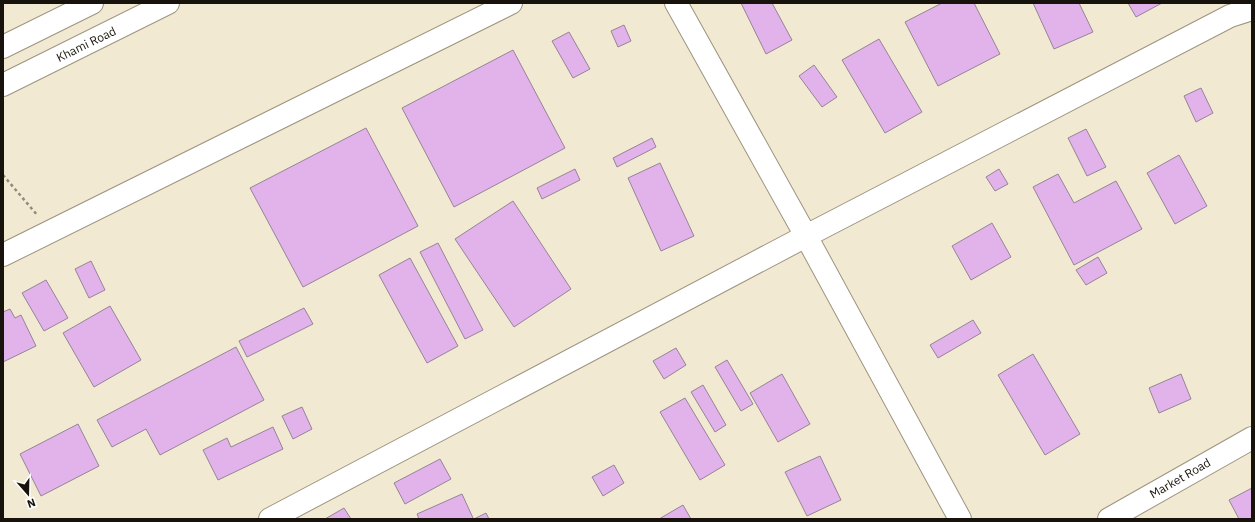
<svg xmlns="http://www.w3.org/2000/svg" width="1255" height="522" viewBox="0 0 1255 522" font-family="'IBM Plex Sans',sans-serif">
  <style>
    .building { fill: #e2b3ea; stroke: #948496 }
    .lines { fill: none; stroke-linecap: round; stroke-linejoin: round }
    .minor-casing { stroke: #9d947f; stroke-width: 24 }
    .major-casing { stroke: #9d947f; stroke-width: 24 }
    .path { stroke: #918a7a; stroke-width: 2.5; stroke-dasharray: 3 3; stroke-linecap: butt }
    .minor { stroke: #fff; stroke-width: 22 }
    .major { stroke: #fff; stroke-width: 22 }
    .labels { text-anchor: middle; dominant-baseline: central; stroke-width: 3; stroke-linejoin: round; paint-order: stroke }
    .street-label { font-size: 12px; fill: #17130c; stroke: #fff }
  </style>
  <rect width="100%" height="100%" fill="#f2e9d2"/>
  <path class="building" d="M741,3H772L792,40L766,54Z
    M942,3H974L1000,54L938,86L905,22Z
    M1033,3H1079L1093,32L1054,49Z
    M1128,3H1162L1136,17Z
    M624,25L631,41L618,47L611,31Z
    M569,32L590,69L573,78L552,41Z
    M879,39L922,112L885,133L842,60Z
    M513,50L565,148L454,207L402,108Z
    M814,65L837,97L822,107L799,76Z
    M1201,88L1213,113L1196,122L1184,96Z
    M366,128L418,226L303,287L250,188Z
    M1086,129L1106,167L1087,176L1068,138Z
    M652,138L656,147L617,167L613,158Z
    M1179,155L1207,206L1175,224L1147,173Z
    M660,163L694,236L661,251L628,178Z
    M575,169L580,180L542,199L537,188Z
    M999,169L1008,184L995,191L986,177Z
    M1058,174L1074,203L1116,181L1142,229L1074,265L1033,187Z
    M513,201L571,289L514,327L455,239Z
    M992,223L1011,257L971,280L952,246Z
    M438,243L483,330L465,339L420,252Z
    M1098,257L1107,273L1086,285L1076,270Z
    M410,258L458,346L427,363L379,275Z
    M91,261L105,290L89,298L75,269Z
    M46,280L68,318L44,331L22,293Z
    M110,306L141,360L94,387L63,333Z
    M304,308L313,324L247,357L239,341Z
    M10,309L15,318L21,315L36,346L3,362V312Z
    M973,320L981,333L938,358L930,345Z
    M236,347L264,400L160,455L146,429L112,447L97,420Z
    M676,348L686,365L664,379L653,361Z
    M1033,354L1080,434L1045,455L998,375Z
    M727,360L753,404L741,411L715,367Z
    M782,374L810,424L778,442L750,393Z
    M1181,374L1191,399L1159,413L1149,388Z
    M703,385L726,425L715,432L691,392Z
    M685,398L725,465L700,480L660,412Z
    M302,407L312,429L293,439L282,416Z
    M78,424L99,466L41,496L20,454Z
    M273,427L283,449L218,480L203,450L227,438L231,447Z
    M820,456L841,500L807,516L785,472Z
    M440,459L451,479L405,504L394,483Z
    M614,465L624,483L603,496L592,477Z
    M1252,488V519H1239L1229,500Z
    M462,494L473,518L471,519H419L417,514Z
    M683,505L691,519H659Z
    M344,508L351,519H325Z
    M486,513L489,519H474Z"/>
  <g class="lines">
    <g class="minor-casing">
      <path id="minor" d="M676,3L806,236L960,519
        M3,255L511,3
        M270,519L806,236L1230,16L1252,9
        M1109,519L1252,438"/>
    </g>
    <g class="major-casing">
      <path id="major" d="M3,47L92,3
        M3,85L168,3"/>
    </g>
    <path class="path" d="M3,175L38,216"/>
    <use href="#minor" class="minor"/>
    <use href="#major" class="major"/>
  </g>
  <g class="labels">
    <g class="street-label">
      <text transform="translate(86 44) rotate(-26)">Khami Road</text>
      <text transform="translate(1180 478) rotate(-30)">Market Road</text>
    </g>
  </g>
  <rect width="1255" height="522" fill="none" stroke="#17130c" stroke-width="8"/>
  <g transform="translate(28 494) rotate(160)" stroke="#ffffff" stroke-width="3" paint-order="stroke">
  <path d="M0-3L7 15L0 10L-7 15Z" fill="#17130c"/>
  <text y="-6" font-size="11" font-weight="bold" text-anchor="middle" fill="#17130c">N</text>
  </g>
</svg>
